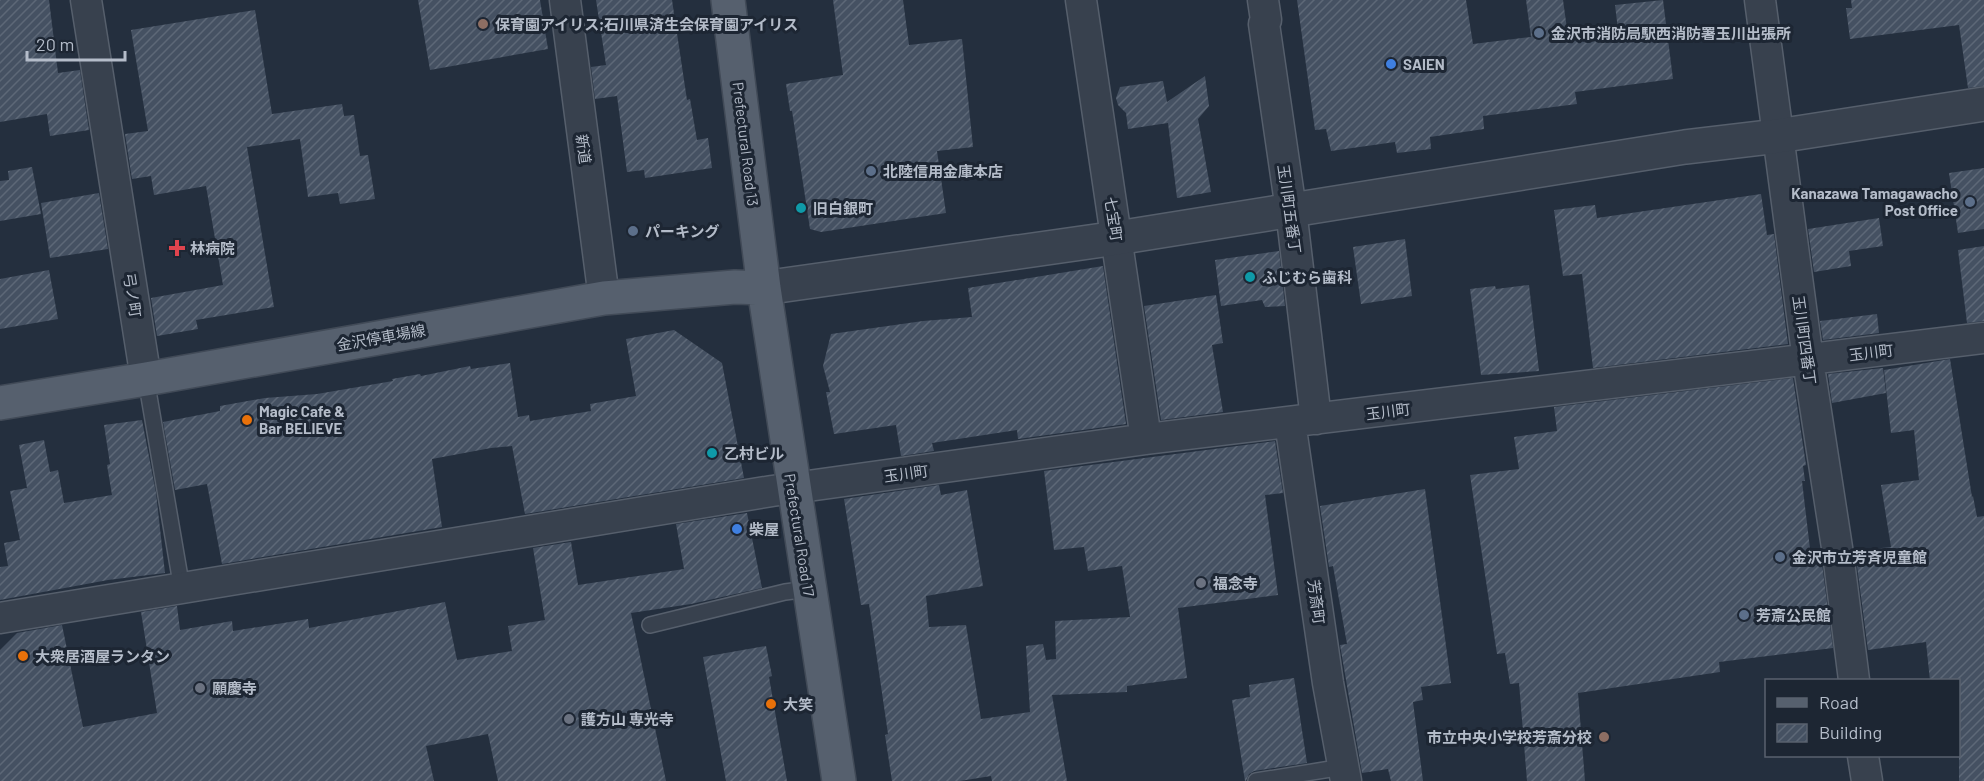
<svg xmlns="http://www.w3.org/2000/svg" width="1984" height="781" viewBox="0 0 1984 781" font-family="Barlow,'Noto Sans JP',sans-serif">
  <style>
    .building { fill: url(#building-hatch) }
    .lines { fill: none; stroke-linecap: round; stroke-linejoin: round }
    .service-casing { stroke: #565f6c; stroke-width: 18 }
    .minor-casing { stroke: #565f6c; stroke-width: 33 }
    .tertiary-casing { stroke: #565f6c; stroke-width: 36 }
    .primary-casing { stroke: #414a57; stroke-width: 36 }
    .service { stroke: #38414e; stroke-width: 15 }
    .minor { stroke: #38414e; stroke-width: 30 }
    .tertiary { stroke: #38414e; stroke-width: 33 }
    .primary { stroke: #56606e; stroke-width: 33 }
    .education-dot { fill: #8d6e63; stroke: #1d2633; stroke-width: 2 }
    .service-dot { fill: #5c6f8a; stroke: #1d2633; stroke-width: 2 }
    .shop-dot { fill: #3f7fe0; stroke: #1d2633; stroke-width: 2 }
    .culture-dot { fill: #0f9aa8; stroke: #1d2633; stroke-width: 2 }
    .health-dot { fill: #e0444e; stroke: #1d2633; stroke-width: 2 }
    .food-dot { fill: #e8710a; stroke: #1d2633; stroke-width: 2 }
    .worship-dot { fill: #6b7280; stroke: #1d2633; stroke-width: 2 }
    .labels { text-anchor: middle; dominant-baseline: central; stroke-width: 6; stroke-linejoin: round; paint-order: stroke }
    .poi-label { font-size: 15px; font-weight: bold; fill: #b4bcc9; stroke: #1d2633; text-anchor: start }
    .street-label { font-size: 15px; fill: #b4bcc9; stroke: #1d2633 }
  </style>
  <defs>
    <pattern id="building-hatch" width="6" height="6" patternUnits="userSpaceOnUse" patternTransform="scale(1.5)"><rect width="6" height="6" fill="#455162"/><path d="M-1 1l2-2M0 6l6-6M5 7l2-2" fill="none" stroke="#5d6877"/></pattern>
  </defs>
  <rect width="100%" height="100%" fill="#242f3e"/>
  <path class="building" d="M0,0H49L58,73L80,70L89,130L50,136L47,114L0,122Z
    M418,0H540L548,49L430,70Z
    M596,0H672L687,100L690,99L697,140L708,138L712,168L645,178L644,170L627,172L617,96L595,99L591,67L606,65Z
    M833,0H903L909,45L962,39L973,147L937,151L946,213L821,232L810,229L792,111H790L786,84L843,75Z
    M1297,0H1466L1473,44L1531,37L1526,0H1563L1568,36L1618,30L1615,5L1663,0L1673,79L1575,92L1577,104L1483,116L1484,129L1430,137L1431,149L1397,153L1395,142L1331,151L1326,129L1315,130Z
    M1851,0H1984V86L1968,88L1959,25L1850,39L1846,8H1852Z
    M255,10L272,114L342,104L344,116L354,115L360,156L368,155L375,199L340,204L338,193L308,197L300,139L247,147L274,307L196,320L198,329L157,336L151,298L223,285L206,186L154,195L151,176L132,179L125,134L148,131L131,30Z
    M1205,76L1209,106L1198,119L1211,192L1177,198L1168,123L1128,129L1126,113L1118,105L1116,98L1120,87L1163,81L1167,102Z
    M32,167L41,214L0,221V181L9,180L8,171Z
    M1984,168V229L1958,233L1949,173Z
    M99,193L108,249L50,258L41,203Z
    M1761,194L1767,235L1774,234L1788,344L1593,368L1582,274L1563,276L1554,210L1595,205L1597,218Z
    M1879,218L1883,246L1849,251L1851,266L1814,272L1808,229Z
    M1405,239L1412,296L1361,304L1353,247Z
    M1984,246V321L1967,323L1958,250Z
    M1279,251L1285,306L1265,307L1262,300L1221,306L1215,260Z
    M1103,266L1126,424L1018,439L1017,430L932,443L934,451L901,456L896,425L834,434L826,392H830L823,366L831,334L923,321L972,317L968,288Z
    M49,270L58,319L0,329V279Z
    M1529,285L1539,371L1481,375L1470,289L1495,286L1496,289Z
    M1216,295L1223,343L1212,345L1223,412L1161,420L1144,306Z
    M1877,314L1879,333L1823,340L1820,321Z
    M674,330L722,363L744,478L525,514L512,446L491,448L432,459L442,527L222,564L207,484L175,490L163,422L220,411V406L265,398L317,394L393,381L392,379L420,374L421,376L470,366L471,369L510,363L518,417L529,415L530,421L591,411L590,404L636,396L626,339Z
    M1950,359L1972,497L1973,496L1977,517L1984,516V781H1959V681H1930L1926,642L1868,650L1855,551L1891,547L1881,485L1919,480L1914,430L1891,433L1884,370Z
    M1883,368L1886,393L1832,403L1828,374Z
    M1793,378L1806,465L1803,466L1805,481H1802L1811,557L1821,556L1833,648L1719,662L1720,672L1578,693L1585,781H1527L1519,683L1510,684L1505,653L1497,654L1470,475L1519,469L1514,437L1557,431L1554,407Z
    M142,420L156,493L165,573L108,580L0,600V567L8,566L4,543L20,540L10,491L27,488L19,445L44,440L50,472L58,470L64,503L112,495L107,465L110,464L104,425Z
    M1275,441L1283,493L1265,495L1278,595L1178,608L1187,678L1127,686V692L1052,695L1067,781H992L991,776L960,781H892L885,735L888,734L869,604L861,605L844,499L939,485L941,495L967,490L983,586L926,596L929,627L966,625L981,719L1030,712L1026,646L1043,644L1046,660L1056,659L1055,621L1130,617L1122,566L1088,571L1084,547L1054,550L1044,471Z
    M1425,489L1451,683L1421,687L1423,700L1413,702L1423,781H1391L1388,769L1362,773L1340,645L1347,644L1333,566L1329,567L1320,506Z
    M747,513L762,588L691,604L631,613L666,781H498L488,734L426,746L434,781H0V650L17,633L62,625L83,727L157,713L141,612L177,606L180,630L232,621L233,631L308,619L309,628L445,602L457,660L512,651L508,626L545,620L533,548L571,542L578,585L684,569L676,524Z
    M766,646L772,676L769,677L787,781H726L703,657Z
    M1294,678L1307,763L1254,771L1249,774L1246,781H1245L1232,700L1250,697L1249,685Z"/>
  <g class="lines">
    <g class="service-casing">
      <path id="service" d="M146,379L182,589
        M650,625L785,592L809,589
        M1256,781L1343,767"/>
    </g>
    <g class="minor-casing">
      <path id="minor" d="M86,0L146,379
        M565,0L604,298
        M1081,0L1146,439
        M1263,0L1266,20L1264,24L1291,210L1316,419
        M1760,0L1808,360L1838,554L1854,680
        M1290,422L1328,683L1346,781
        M0,618L772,491L1146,439L1984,338
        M1863,756L1867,781"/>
    </g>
    <g class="tertiary-casing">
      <path id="tertiary" d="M764,288L1117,238L1685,147L1778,136L1984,104"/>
    </g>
    <g class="primary-casing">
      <path id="primary" d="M728,0L764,288L839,781
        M0,403L146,379L604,298L735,287L764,288"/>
    </g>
    <use href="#service" class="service"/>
    <use href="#minor" class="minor"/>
    <use href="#tertiary" class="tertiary"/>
    <use href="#primary" class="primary"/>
  </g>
  <g class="education-dot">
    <circle cx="483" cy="24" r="6"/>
    <circle cx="1604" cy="737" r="6"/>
  </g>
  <g class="service-dot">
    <circle cx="1539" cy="33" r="6"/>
    <circle cx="871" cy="171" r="6"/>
    <circle cx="1970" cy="202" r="6"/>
    <circle cx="633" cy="231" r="6"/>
    <circle cx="1780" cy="557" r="6"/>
    <circle cx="1744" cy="615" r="6"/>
  </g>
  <g class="shop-dot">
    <circle cx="1391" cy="64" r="6"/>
    <circle cx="737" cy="529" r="6"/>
  </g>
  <g class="culture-dot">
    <circle cx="801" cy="208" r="6"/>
    <circle cx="1250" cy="277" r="6"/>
    <circle cx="712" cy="453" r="6"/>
  </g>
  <path class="health-dot" d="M174 239h6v6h6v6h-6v6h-6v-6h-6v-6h6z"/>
  <g class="food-dot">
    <circle cx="247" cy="420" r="6"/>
    <circle cx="23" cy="656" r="6"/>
    <circle cx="771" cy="704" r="6"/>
  </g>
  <g class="worship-dot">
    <circle cx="1201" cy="583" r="6"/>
    <circle cx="200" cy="688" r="6"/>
    <circle cx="569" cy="719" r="6"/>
  </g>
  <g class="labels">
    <g class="poi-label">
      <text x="495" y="24">保育園アイリス;石川県済生会保育園アイリス</text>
      <text x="1551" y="33">金沢市消防局駅西消防署玉川出張所</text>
      <text x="1403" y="64">SAIEN</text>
      <text x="883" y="171">北陸信用金庫本店</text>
      <text x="1958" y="193" text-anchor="end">Kanazawa Tamagawacho<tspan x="1958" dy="17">Post Office</tspan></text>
      <text x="813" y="208">旧白銀町</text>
      <text x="645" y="231">パーキング</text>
      <text x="190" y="248">林病院</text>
      <text x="1262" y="277">ふじむら歯科</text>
      <text x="259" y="411">Magic Cafe &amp;<tspan x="259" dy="17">Bar BELIEVE</tspan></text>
      <text x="724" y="453">乙村ビル</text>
      <text x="749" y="529">柴屋</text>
      <text x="1792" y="557">金沢市立芳斉児童館</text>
      <text x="1213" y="583">福念寺</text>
      <text x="1756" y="615">芳斎公民館</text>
      <text x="35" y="656">大衆居酒屋ランタン</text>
      <text x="212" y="688">願慶寺</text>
      <text x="783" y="704">大笑</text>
      <text x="581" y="719">護方山 専光寺</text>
      <text x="1592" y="737" text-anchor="end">市立中央小学校芳斎分校</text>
    </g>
    <g class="street-label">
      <text transform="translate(746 144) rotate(83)">Prefectural Road 13</text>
      <text transform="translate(584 149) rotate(82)">新道</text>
      <text transform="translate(1290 209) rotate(82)">玉川町五番丁</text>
      <text transform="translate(1114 219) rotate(81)">七宝町</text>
      <text transform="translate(133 295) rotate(81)">弓ノ町</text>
      <text transform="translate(381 337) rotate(-10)">金沢停車場線</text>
      <text transform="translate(1805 340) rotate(82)">玉川町四番丁</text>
      <text transform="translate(1871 352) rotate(-7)">玉川町</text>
      <text transform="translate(1388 411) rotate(-7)">玉川町</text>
      <text transform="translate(906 473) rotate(-8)">玉川町</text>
      <text transform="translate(800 535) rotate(81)">Prefectural Road 17</text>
      <text transform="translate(1317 602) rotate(82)">芳斎町</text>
    </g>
  </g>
  <rect x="1765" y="679" width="195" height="78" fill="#1d2633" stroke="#59626f" stroke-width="1.5"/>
  <rect x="1777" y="698" width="30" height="9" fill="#56606e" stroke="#59626f" stroke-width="1.5"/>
  <text x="1819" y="709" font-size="18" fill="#b4bcc9">Road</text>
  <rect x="1777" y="724" width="30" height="18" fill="url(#building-hatch)" stroke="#59626f" stroke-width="1.5"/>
  <text x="1819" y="739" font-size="18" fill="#b4bcc9">Building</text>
  <path d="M27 51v9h98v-9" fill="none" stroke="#b4bcc9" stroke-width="3"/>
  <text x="36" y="51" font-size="18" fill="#b4bcc9" stroke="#1d2633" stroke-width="4.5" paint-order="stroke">20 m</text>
</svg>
